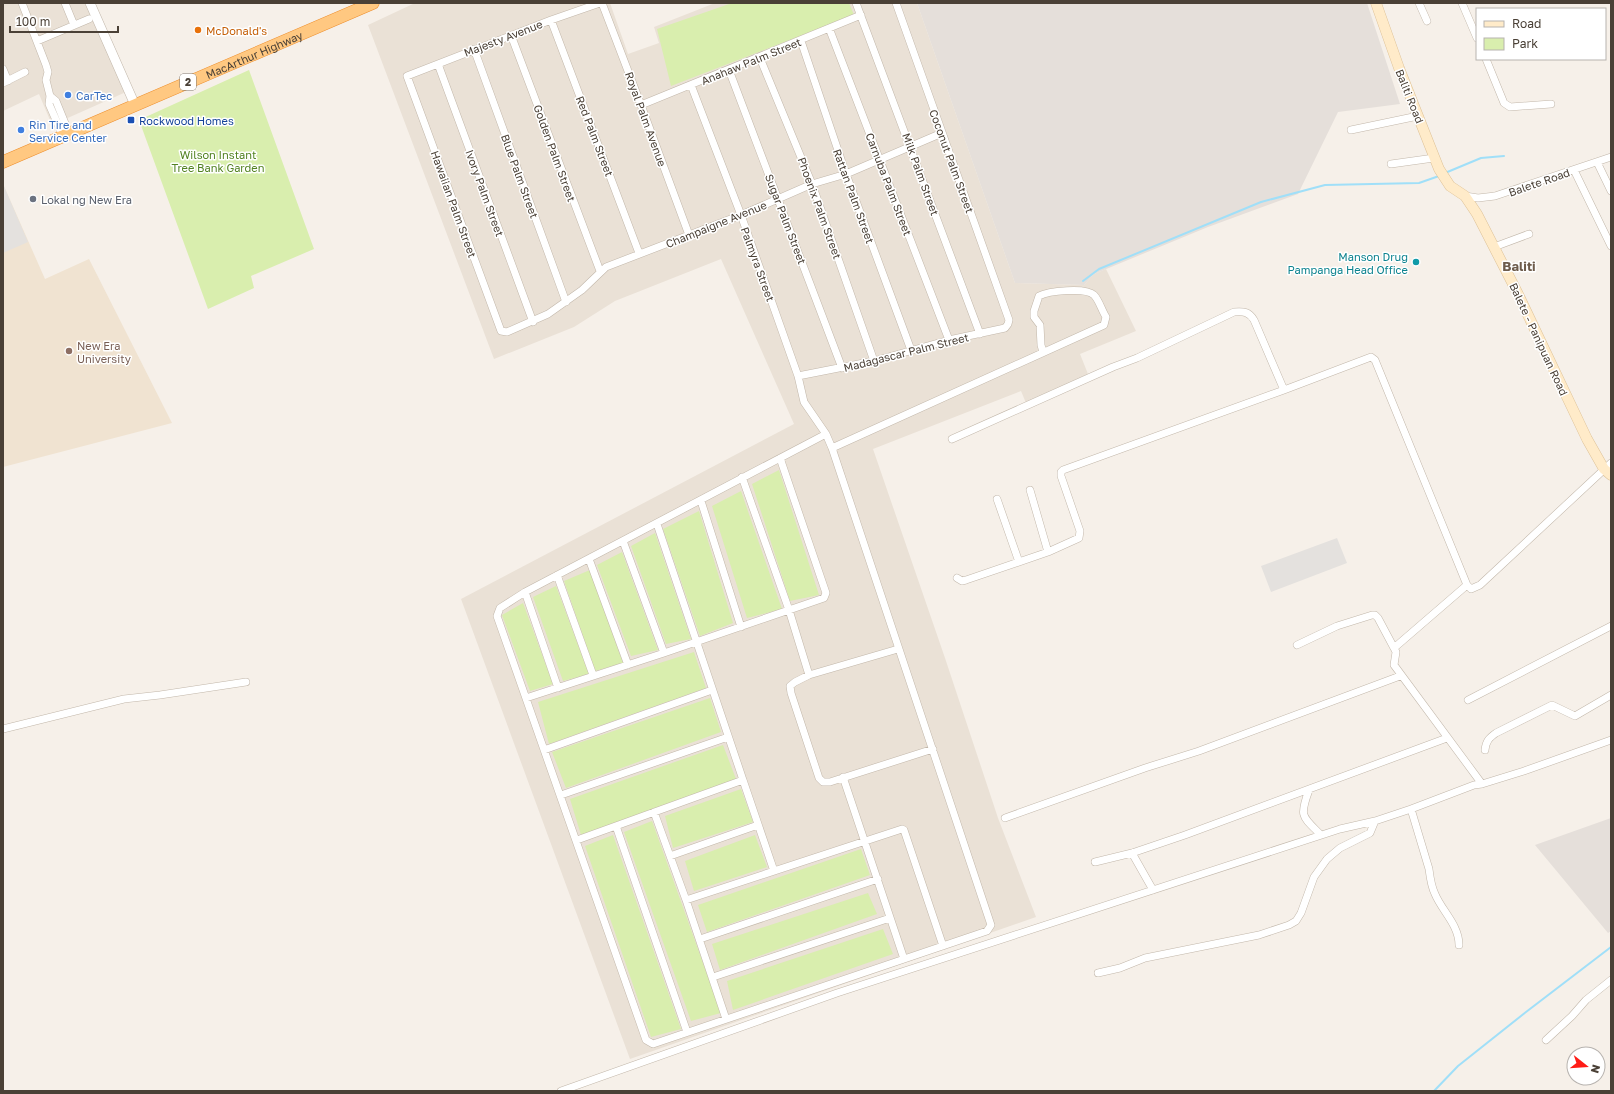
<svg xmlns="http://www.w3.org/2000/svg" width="1614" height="1094" viewBox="0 0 1614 1094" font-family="'Golos Text',sans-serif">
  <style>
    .residential { fill: #eae1d6 }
    .industrial { fill: #e5dfda }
    .education { fill: #f0e3d1 }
    .green { fill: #d9eeae }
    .parking { fill: #e4e1de }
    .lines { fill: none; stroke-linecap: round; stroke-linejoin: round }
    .stream { stroke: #a0dff8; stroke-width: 2 }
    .minor-casing { stroke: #c2b7aa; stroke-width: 8 }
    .tertiary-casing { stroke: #c2b7aa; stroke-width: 10 }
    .secondary-casing { stroke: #ddc196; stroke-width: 11 }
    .trunk-casing { stroke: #ed8d2b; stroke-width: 13 }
    .minor { stroke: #fff; stroke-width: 7 }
    .tertiary { stroke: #fff; stroke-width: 9 }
    .secondary { stroke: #ffebc9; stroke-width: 10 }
    .trunk { stroke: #ffc881; stroke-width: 12 }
    .food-dot { fill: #e8710a; stroke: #fff; stroke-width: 1.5 }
    .shop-dot { fill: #3f7fe0; stroke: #fff; stroke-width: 1.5 }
    .transit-dot { fill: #1a4fb4; stroke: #fff; stroke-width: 1.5 }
    .worship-dot { fill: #6b7280; stroke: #fff; stroke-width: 1.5 }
    .culture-dot { fill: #0f9aa8; stroke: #fff; stroke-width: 1.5 }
    .education-dot { fill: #8d6e63; stroke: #fff; stroke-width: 1.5 }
    .labels { text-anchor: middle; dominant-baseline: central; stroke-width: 3; stroke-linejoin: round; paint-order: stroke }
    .shield { fill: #fff; stroke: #807972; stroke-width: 1 }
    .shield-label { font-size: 10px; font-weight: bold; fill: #4a4036 }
    .food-label { font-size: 11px; fill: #c56008; stroke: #fff; text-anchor: start }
    .street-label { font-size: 11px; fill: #4a4036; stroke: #fff }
    .shop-label { font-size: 11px; fill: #366cbe; stroke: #fff; text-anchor: start }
    .transit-label { font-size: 11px; fill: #164399; stroke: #fff; text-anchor: start }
    .park-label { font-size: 11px; fill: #538322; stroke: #fff }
    .worship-label { font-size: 11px; fill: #5b616d; stroke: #fff; text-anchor: start }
    .culture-label { font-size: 11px; fill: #0d838f; stroke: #fff; text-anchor: end }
    .education-label { font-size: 11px; fill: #785e54; stroke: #fff; text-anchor: start }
    .quarter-label { font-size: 13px; font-weight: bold; fill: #6e5c4c; stroke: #fff }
  </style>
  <rect width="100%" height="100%" fill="#f6f0e9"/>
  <path class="residential" d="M3,3H87L126,92L52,125L39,94L3,111Z
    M415,3H610L628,54L659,43L654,27L715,3H917L1015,283L1084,285L1094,274L1106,269L1136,331L1080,354L1088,374L1026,403L1021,391L873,449L945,658L998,818L1036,917L630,1059L461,599L794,424L721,259L615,301L574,327L494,359L368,25Z"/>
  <path class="industrial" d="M917,3H1367L1400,104L1338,112L1298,194L1208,227L1094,274L1084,285L1015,283Z
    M1611,818V931L1608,933L1535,845Z"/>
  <path class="education" d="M3,184L45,279L89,259L172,423L3,467Z"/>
  <path class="green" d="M732,3H849L854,15L671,86L657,29Z
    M249,70L314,249L251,276L254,288L208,309L139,120Z
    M779,470L819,595L790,601L752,484Z
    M741,491L782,609L747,618L712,506Z
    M699,511L733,623L700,636L663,529Z
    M655,533L691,639L666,644L631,546Z
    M622,552L658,650L631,656L597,565Z
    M590,570L623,663L595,671L564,581Z
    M556,586L589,674L563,681L533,597Z
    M523,603L553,684L530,691L502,615Z
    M694,652L706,688L549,744L538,702Z
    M710,698L721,732L566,788L552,752Z
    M723,745L736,779L581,835L570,799Z
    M741,789L753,822L673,848L665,816Z
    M652,821L721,1013L691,1021L624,832Z
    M613,835L681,1029L651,1037L585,846Z
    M755,835L767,867L694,891L685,861Z
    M861,849L870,875L707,932L698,905Z
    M868,893L877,914L720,970L712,944Z
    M883,929L893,954L733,1010L727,981Z"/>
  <path class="parking" d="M3,184L28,242L3,253Z
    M1337,538L1347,563L1271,592L1261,566Z"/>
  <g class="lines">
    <path class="stream" d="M1445,173L1481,158L1504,156
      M1083,281L1099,269L1261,202L1325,185L1419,183L1439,176
      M1434,1091L1458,1066L1526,1012L1611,947"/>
    <g class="minor-casing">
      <path id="minor" d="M22,3L46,65L48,72L46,80L50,96L49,104L63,136
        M65,3L74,25
        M600,3L551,20L407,76L501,331L507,332L548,314L582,290L606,267L741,215L812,184L846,174L942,133
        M602,3L641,105L689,235
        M856,3L980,334
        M1419,3L1427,21
        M1462,3L1477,38
        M551,20L639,253
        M829,28L949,340
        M511,35L600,271
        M37,41L89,19
        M801,41L846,174L911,350
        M474,49L566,302
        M760,58L812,184L874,361
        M1486,59L1504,103L1510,107L1551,104
        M438,64L533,322
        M3,69L8,81
        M729,70L842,368
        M3,83L25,72
        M691,85L741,215L798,376L804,402L826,434L832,448L991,925L987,931L653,1044L646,1040L497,616L500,608L525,592L826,434
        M50,96L56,101L69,133
        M641,105L861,15
        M1351,130L1418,116
        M1597,162L1611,191
        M1391,164L1434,158
        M1574,170L1611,246
        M1465,196L1478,198L1495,196L1611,157
        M1494,247L1529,234
        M798,376L874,361L949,340L1005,328L1008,324L1009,320L896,3
        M952,439L1113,367L1137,358L1234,312C1244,311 1249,312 1254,320L1284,390
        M832,448L1104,325L1106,317C1102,311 1099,300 1094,295C1086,287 1048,291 1039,296L1034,311V317L1040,325L1041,345L1043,352
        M742,477L789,610L809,675
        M1030,490L1048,552
        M997,499L1019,562
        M701,501L741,627
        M623,541L664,653
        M589,559L628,665
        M557,575L593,675
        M957,578L962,581L966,580L1048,552L1079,538L1080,531L1061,476V472L1063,470L1284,390L1371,357L1375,360L1467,585L1471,589L1480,585L1611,463
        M1467,585L1394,648L1396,652L1394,665L1482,784L1524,771L1611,740
        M525,592L558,688
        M1297,645L1337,626L1372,615H1375L1378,618L1394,648
        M898,649L809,675L795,682L790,686L791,693L819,778L823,782H830L933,749
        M526,698L664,653L824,598L826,593L780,458
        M1468,700L1611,626
        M3,729L124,699L160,695L246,682
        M544,750L712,690
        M1485,750C1486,741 1489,738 1496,733L1552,705L1575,716L1611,695
        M843,777L904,959
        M743,780L774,871
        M1309,790C1299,817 1302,816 1321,835
        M561,795L728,737
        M1411,809L1429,869C1430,877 1431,886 1435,894C1442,911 1459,925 1459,945
        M654,812L686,900L726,1019
        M1005,818L1145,768L1199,751L1400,676
        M616,826L687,1032
        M577,840L743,780L657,524
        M1132,853L1153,890
        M670,856L758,825
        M1095,862L1132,853L1185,835L1447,738
        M686,900L902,829L904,830L943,946
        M700,939L878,879
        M1098,973L1120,968L1145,958L1259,935L1289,925L1296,921L1301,913L1314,877L1327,859L1340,848L1370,833L1375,821L1411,809L1474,785L1482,784
        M713,977L890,918
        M1546,1040L1572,1016L1586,1000L1611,980
        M561,1091L837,993L1340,829L1375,821"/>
    </g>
    <g class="tertiary-casing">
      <path id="tertiary" d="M90,3L135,105"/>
    </g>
    <g class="secondary-casing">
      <path id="secondary" d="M1376,3L1399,68L1439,169L1450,186L1465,196L1477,214L1518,294L1587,439L1604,469L1611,475"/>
    </g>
    <g class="trunk-casing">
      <g id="trunk">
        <path id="s1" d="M3,162L373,3"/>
      </g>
    </g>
    <use href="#minor" class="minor"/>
    <use href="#tertiary" class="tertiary"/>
    <use href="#secondary" class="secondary"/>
    <use href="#trunk" class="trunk"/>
  </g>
  <circle class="food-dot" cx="198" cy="30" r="4"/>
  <g class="shop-dot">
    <circle cx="68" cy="95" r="4"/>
    <circle cx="21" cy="130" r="4"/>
  </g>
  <rect class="transit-dot" x="127" y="116" width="8" height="8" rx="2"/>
  <circle class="worship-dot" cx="33" cy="199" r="4"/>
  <circle class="culture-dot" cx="1416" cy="262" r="4"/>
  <circle class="education-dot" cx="69" cy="351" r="4"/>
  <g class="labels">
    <rect class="shield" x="180" y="74" width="16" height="16" rx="3"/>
    <g class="shield-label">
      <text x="188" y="82">2</text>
    </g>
    <g class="food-label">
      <text x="206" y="30">McDonald's</text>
    </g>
    <g class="street-label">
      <text transform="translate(503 38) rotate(-21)">Majesty Avenue</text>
      <text stroke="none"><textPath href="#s1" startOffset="273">MacArthur Highway</textPath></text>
      <text transform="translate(751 61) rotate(-22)">Anahaw Palm Street</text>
      <text transform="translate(1410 96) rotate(68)">Baliti Road</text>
      <text transform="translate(646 119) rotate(70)">Royal Palm Avenue</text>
      <text transform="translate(595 136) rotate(69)">Red Palm Street</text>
      <text transform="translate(555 153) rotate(70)">Golden Palm Street</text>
      <text transform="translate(952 161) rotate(70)">Coconut Palm Street</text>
      <text transform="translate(921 174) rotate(70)">Milk Palm Street</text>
      <text transform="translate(520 176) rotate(70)">Blue Palm Street</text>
      <text transform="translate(1539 182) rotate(-19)">Balete Road</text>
      <text transform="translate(889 184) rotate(69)">Carnuba Palm Street</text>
      <text transform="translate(485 193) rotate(70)">Ivory Palm Street</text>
      <text transform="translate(854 196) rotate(70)">Rattan Palm Street</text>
      <text transform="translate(454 204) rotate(70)">Hawaiian Palm Street</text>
      <text transform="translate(820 208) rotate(70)">Phoenix Palm Street</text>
      <text transform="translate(786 219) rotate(69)">Sugar Palm Street</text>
      <text transform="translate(716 224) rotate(-22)">Champaigne Avenue</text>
      <text transform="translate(758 264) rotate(70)">Palmyra Street</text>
      <text transform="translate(1539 339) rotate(65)">Balete - Panipuan Road</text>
      <text transform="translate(906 352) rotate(-14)">Madagascar Palm Street</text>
    </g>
    <g class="shop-label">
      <text x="76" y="95">CarTec</text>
      <text x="29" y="124">Rin Tire and<tspan x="29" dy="13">Service Center</tspan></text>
    </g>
    <g class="transit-label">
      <text x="139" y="120">Rockwood Homes</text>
    </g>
    <g class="park-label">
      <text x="218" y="154">Wilson Instant<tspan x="218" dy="13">Tree Bank Garden</tspan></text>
    </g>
    <g class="worship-label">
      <text x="41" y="199">Lokal ng New Era</text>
    </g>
    <g class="culture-label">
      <text x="1408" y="256">Manson Drug<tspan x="1408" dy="13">Pampanga Head Office</tspan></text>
    </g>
    <g class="education-label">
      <text x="77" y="345">New Era<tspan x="77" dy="13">University</tspan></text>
    </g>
    <g class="quarter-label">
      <text x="1519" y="266">Baliti</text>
    </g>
  </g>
  <rect width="1614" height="1094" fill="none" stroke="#4a4036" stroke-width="8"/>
  <rect x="1476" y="8" width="130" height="52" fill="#ffffff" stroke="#b7b3af"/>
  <rect x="1484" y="21" width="20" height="6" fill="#ffebc9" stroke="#b7b3af"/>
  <text x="1512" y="28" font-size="12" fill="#4a4036">Road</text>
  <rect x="1484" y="38" width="20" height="12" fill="#d9eeae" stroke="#b7b3af"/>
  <text x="1512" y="48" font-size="12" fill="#4a4036">Park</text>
  <g transform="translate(1586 1066) rotate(107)"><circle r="19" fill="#ffffff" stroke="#b7b3af"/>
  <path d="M0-3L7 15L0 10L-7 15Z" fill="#ff1c16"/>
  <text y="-6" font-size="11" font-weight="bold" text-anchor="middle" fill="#4a4036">N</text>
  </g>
  <path d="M10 26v6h108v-6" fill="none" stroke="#4a4036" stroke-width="2"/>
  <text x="16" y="26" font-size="12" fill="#4a4036" stroke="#ffffff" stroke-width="3" paint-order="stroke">100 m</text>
</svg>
